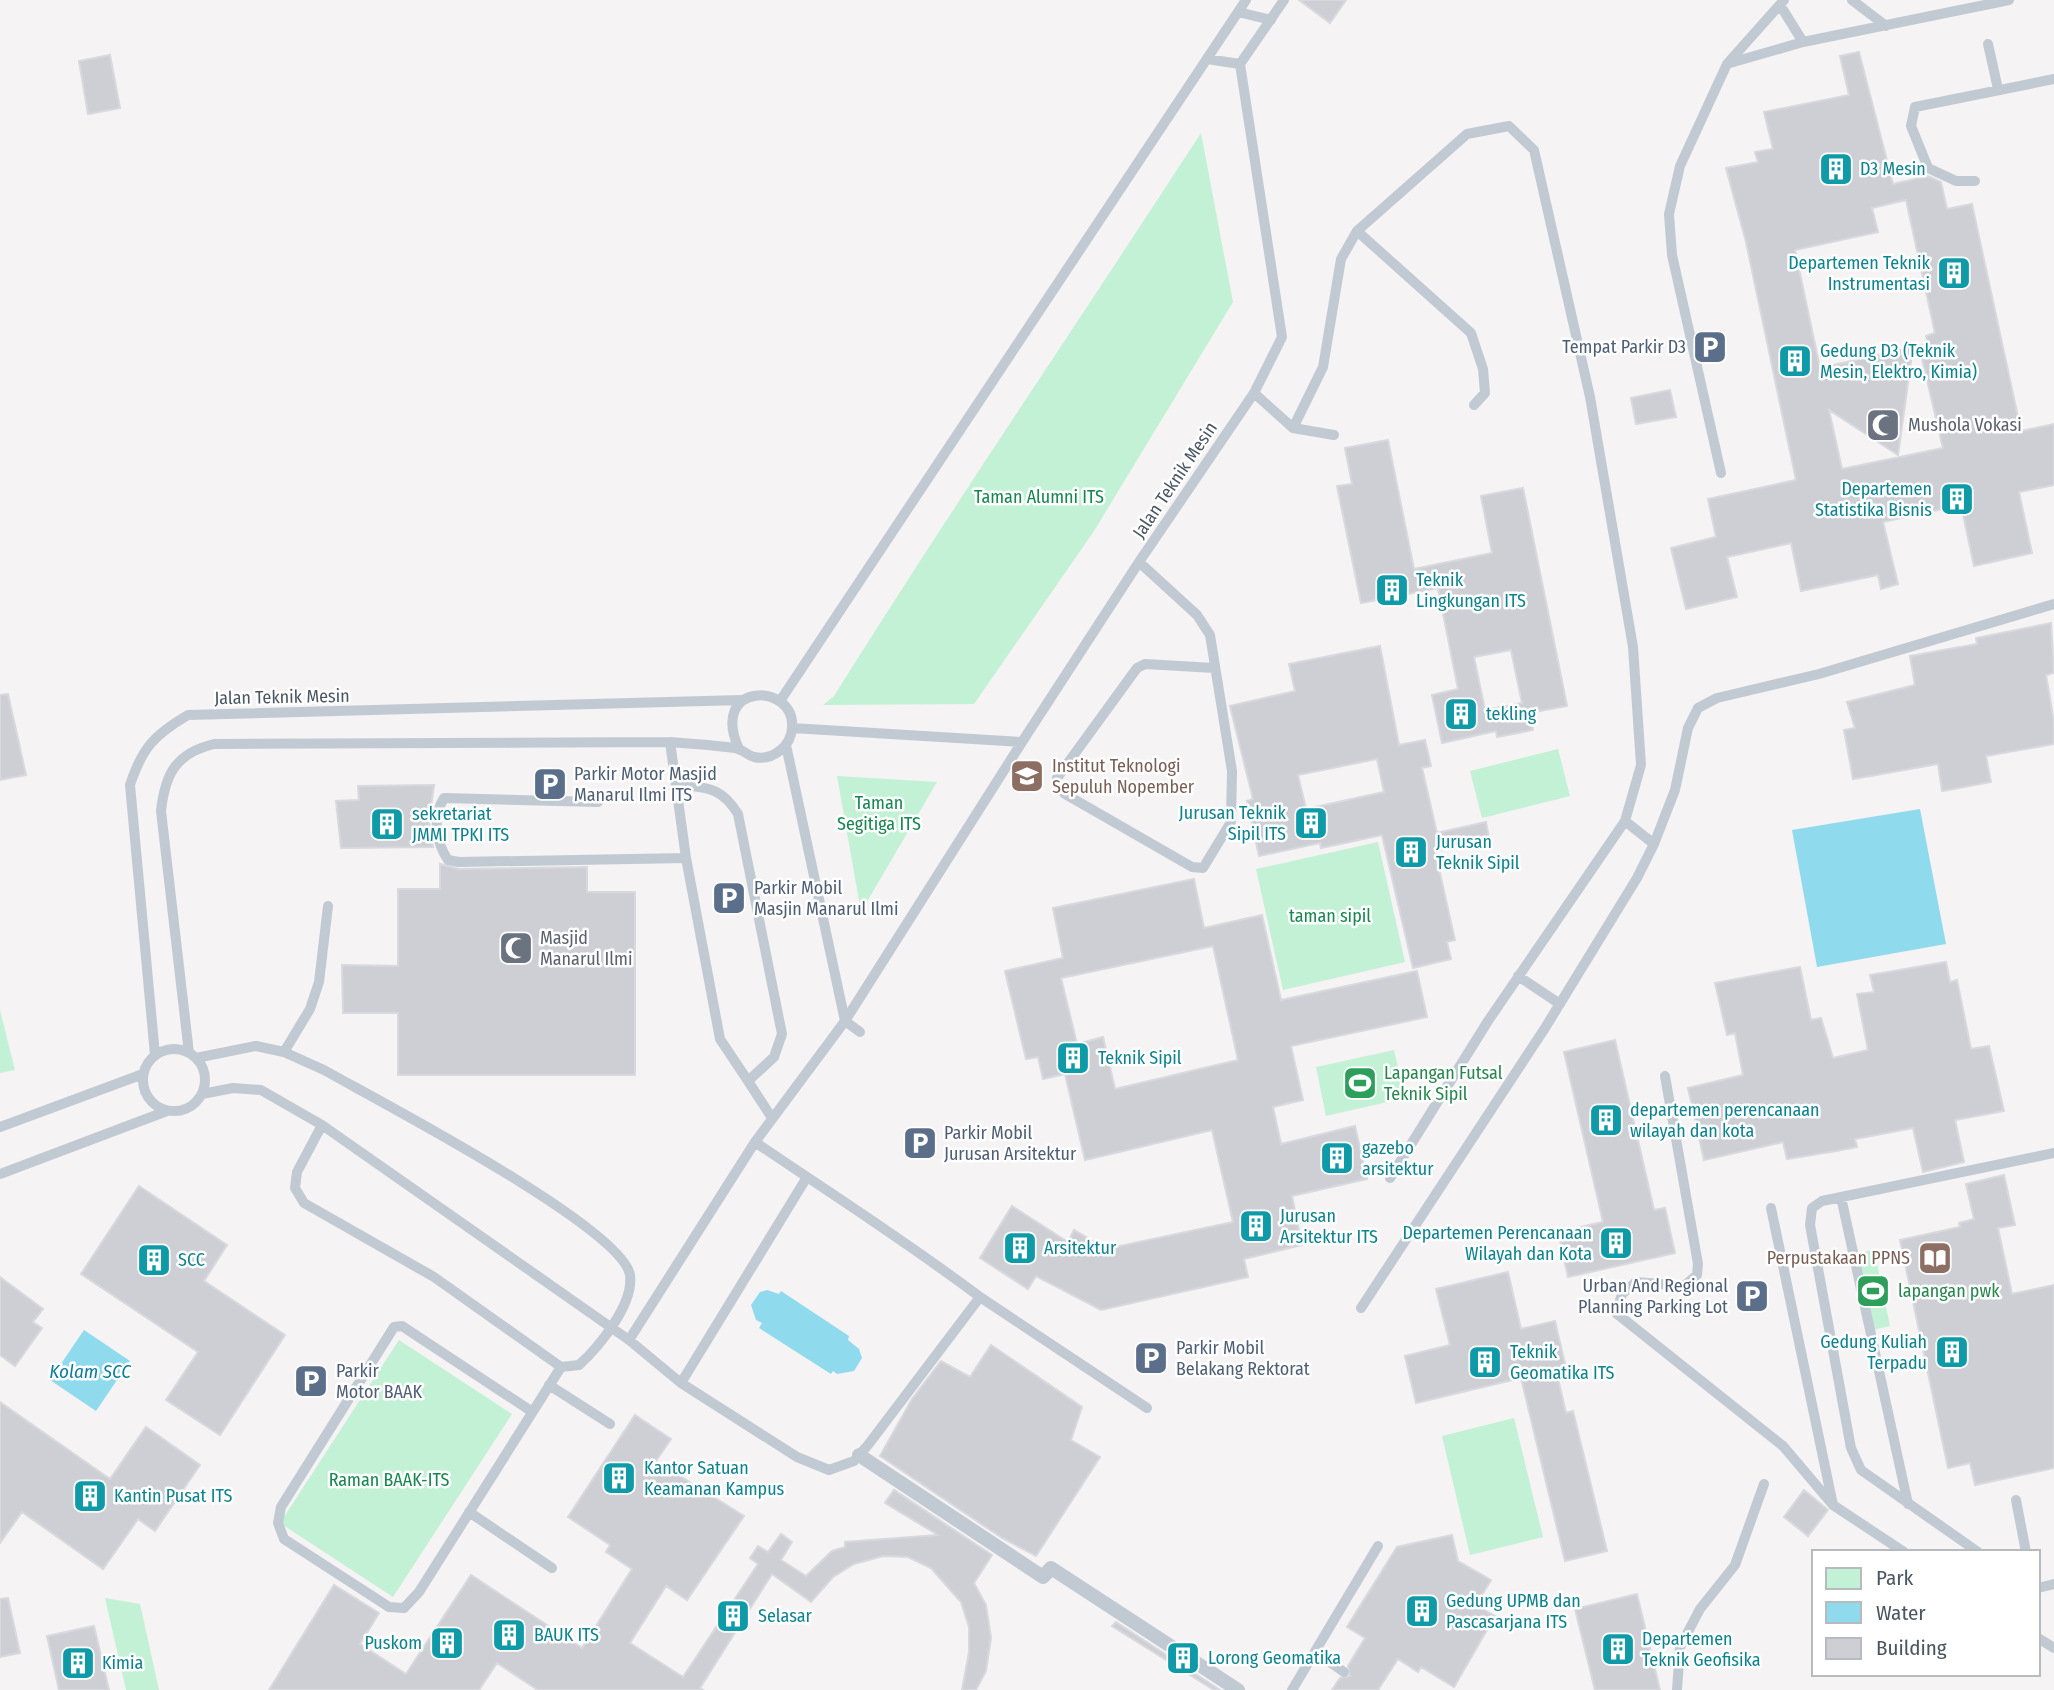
<svg xmlns="http://www.w3.org/2000/svg" width="2054" height="1690" viewBox="0 0 2054 1690" font-family="'Fira Sans Condensed',sans-serif">
  <style>
    .green { fill: #c3f1d5 }
    .water { fill: #90daee }
    .building { fill: #cdcfd5; stroke: #d7d9de; stroke-width: 2; fill-rule: evenodd }
    .lines { fill: none; stroke-linecap: round; stroke-linejoin: round }
    .service { stroke: #c1cad2; stroke-width: 10 }
    .pedestrian { stroke: #c1cad2; stroke-width: 14 }
    .labels { text-anchor: middle; dominant-baseline: central; stroke-width: 5; stroke-linejoin: round; paint-order: stroke }
    .culture-label { font-size: 18px; fill: #0d838f; stroke: #fff; text-anchor: start }
    .service-label { font-size: 18px; fill: #4e5e75; stroke: #fff; text-anchor: start }
    .worship-label { font-size: 18px; fill: #5b616d; stroke: #fff; text-anchor: start }
    .street-label { font-size: 18px; fill: #4a5661; stroke: #fff }
    .park-label { font-size: 18px; fill: #17864f; stroke: #fff }
    .education-label { font-size: 18px; fill: #785e54; stroke: #fff; text-anchor: start }
    .leisure-label { font-size: 18px; fill: #27864d; stroke: #fff; text-anchor: start }
    .water-label { font-size: 19px; font-style: italic; fill: #0c7c9b; stroke: #fff }
  </style>
  <rect width="100%" height="100%" fill="#f5f3f3"/>
  <path class="green" d="M1201,133L1233,302L1094,531L974,704L823,705L834,696C953,506 1079,321 1201,133Z
    M1558,749L1570,796L1482,818L1470,771Z
    M837,776L937,782L861,912Z
    M1378,842L1405,962L1283,990L1256,869Z
    M0,1010L15,1070L0,1073Z
    M1394,1050L1405,1098L1326,1116L1316,1067Z
    M1874,1249L1890,1326L1872,1330L1855,1255Z
    M399,1340L512,1414L393,1597L280,1523Z
    M1514,1418L1543,1537L1470,1555L1442,1436Z
    M105,1598L140,1604L159,1690H126Z"/>
  <path class="water" d="M1920,809L1946,944L1817,967L1792,830Z
    M767,1290L779,1294L781,1291L849,1336L848,1340L859,1349L862,1358L854,1371L837,1374L833,1371L831,1374L759,1328L762,1323L756,1320L751,1305L760,1292Z
    M84,1330L130,1361L96,1411L50,1380Z"/>
  <path class="building" d="M1299,0H1346L1330,23Z
    M1859,52L1893,184L1928,176L1941,182L1947,209L1972,204L2021,431L2054,424V485L2019,492L2032,553L1974,566L1961,505L1883,522L1898,584L1881,589L1878,575L1801,591L1791,543L1727,557L1737,597L1686,609L1671,548L1716,537L1708,499L1796,480L1746,242L1726,168L1758,162L1755,152L1773,149L1764,112L1849,95L1840,56ZM1906,200L1935,333L1926,336L1928,344L1919,346L1943,448L1842,469L1829,410L1898,455L1913,347L1820,368L1795,250L1878,232L1872,208Z
    M110,55L120,108L88,114L79,61Z
    M1670,390L1676,417L1636,424L1631,398Z
    M1388,440L1414,569L1492,553L1481,496L1523,488L1567,706L1529,713L1533,730L1497,737L1496,731L1442,743L1432,695L1458,689L1438,588L1361,603L1337,486L1352,484L1345,448ZM1511,650L1522,703L1485,710L1474,657Z
    M2051,623L2054,673L2046,675L2054,722V744L1986,756L1991,782L1942,791L1938,764L1853,779L1844,730L1855,728L1847,702L1915,685L1910,656L1977,644L1976,638Z
    M1380,646L1399,745L1425,740L1431,766L1422,768L1437,833L1486,822L1489,838L1435,851L1455,940L1447,942L1451,959L1413,968L1382,835L1321,848L1320,843L1259,856L1247,801L1253,799L1230,706L1295,691L1289,664ZM1377,759L1384,792L1306,809L1298,775Z
    M8,694L26,775L0,780V695Z
    M434,785L429,821L433,847L341,848L336,801L359,800L358,786Z
    M440,864L459,869L587,867V892H635V1075H398V1013H343L342,965L398,966V889H440Z
    M1194,879L1204,928L1262,915L1281,1000L1417,971L1427,1017L1291,1046L1303,1100L1273,1107L1281,1144L1355,1126L1367,1179L1292,1196L1302,1245L1244,1259L1248,1277L1101,1310L1036,1276L1028,1289L980,1258L1012,1206L1068,1242L1074,1230L1106,1249L1233,1222L1212,1130L1085,1160L1065,1074L1043,1079L1038,1057L1026,1059L1005,971L1063,958L1053,908ZM1213,946L1238,1060L1115,1089L1103,1037L1077,1044L1061,978Z
    M1946,962L1950,982L1957,980L1971,1049L1989,1046L2004,1111L1955,1120L1964,1162L1923,1172L1913,1128L1855,1139L1857,1147L1836,1151L1787,1159L1783,1142L1704,1160L1688,1088L1743,1075L1735,1033L1727,1035L1715,983L1800,967L1811,1020L1821,1018L1833,1058L1868,1050L1857,994L1874,992L1870,975Z
    M1615,1040L1654,1210L1665,1208L1675,1253L1568,1277L1558,1232L1603,1222L1564,1052Z
    M2004,1175L2015,1225L1998,1228L2012,1294L2054,1285V1468L1975,1485L1970,1463L1948,1468L1900,1240L1960,1227L1959,1223L1974,1219L1966,1184Z
    M139,1186L227,1245L204,1281L285,1335L220,1435L166,1400L198,1352L81,1274Z
    M1508,1272L1521,1329L1555,1321L1566,1368L1556,1370L1566,1413L1573,1411L1607,1551L1565,1561L1521,1378L1416,1403L1405,1356L1450,1345L1436,1289Z
    M0,1277L43,1309L33,1322L42,1328L15,1366L0,1355Z
    M991,1345L1082,1407L1071,1440L1100,1457L1036,1556L1002,1538L880,1456L912,1399L941,1361L970,1377Z
    M0,1402L110,1479L146,1427L200,1465L155,1531L138,1519L103,1569L22,1512L0,1543Z
    M635,1415L671,1439L656,1461L744,1516L687,1600L666,1586L630,1643L683,1677L758,1564L750,1558L758,1546L768,1552L781,1534L792,1542L781,1560L806,1576L832,1551L845,1547V1542L938,1535L885,1503L894,1490L992,1555L974,1583L986,1605L991,1638L986,1671L976,1690H962L969,1652V1627L961,1602L931,1568L908,1557L883,1556L854,1564L833,1577L811,1602L772,1574L700,1688L703,1690H538L497,1663L479,1690H269L334,1585L379,1613L360,1644L406,1674L471,1575L582,1648L632,1569L606,1552L610,1545L568,1517Z
    M1804,1490L1828,1510L1808,1536L1784,1517Z
    M1452,1535L1458,1561L1491,1580L1476,1605L1495,1616L1454,1687L1421,1667L1418,1672L1398,1659L1378,1690H1332L1340,1678L1350,1676L1348,1666L1365,1638L1347,1627L1397,1547Z
    M1637,1594L1660,1690H1595L1575,1609Z
    M8,1598L20,1653L0,1657V1599Z
    M1116,1622L1220,1690H1214L1112,1626Z
    M94,1626L109,1690H59L47,1636Z"/>
  <g class="lines">
    <path class="service" d="M1852,0L1886,26
      M1780,5L1803,42
      M1238,12L1271,20
      M1988,44L1998,89
      M1207,59L1240,64
      M1730,63L1803,42L2009,0
      M1975,181H1956L1928,168L1911,126L1915,107L2054,79
      M1357,231L1471,333L1483,369L1485,393L1474,405
      M1254,393L1293,428L1323,367L1341,259L1357,231L1467,134L1509,126L1534,150L1590,397L1633,647L1641,765L1625,821L1488,1021L1390,1178
      M1293,428L1334,435
      M1721,473L1672,255L1669,214L1680,166L1727,64L1784,0
      M1139,562L1197,615L1210,635L1232,771L1231,822L1203,868L1192,867L1065,794L1057,786V778L1137,668L1145,664L1214,668
      M780,701L1246,0
      M792,728L1022,742L1139,562L1254,393L1282,337L1240,64L1284,0
      M670,742L686,858L720,1039L748,1081L774,1057L782,1034L738,814C721,786 706,788 676,784
      M786,745L845,1021L860,1032
      M598,802L444,798C432,817 436,842 448,860L459,862L686,858
      M1625,821L1654,844
      M1518,976L1560,1004
      M143 1080a31 31 0 1 1 62 0a31 31 0 1 1-62 0Z
      M284,1052L310,1009L319,982L328,906
      M189,1053L161,811C165,774 176,753 214,744L670,742C692,744 714,745 735,748C742,749 747,755 754,757C773,761 791,746 792,728C796,682 708,681 739,749
      M155,1055L130,785C142,748 154,735 188,715L742,700
      M196,1058L256,1046L284,1052L324,1070C375,1099 622,1227 630,1275C634,1304 599,1347 579,1365L561,1367L434,1277L304,1203L295,1188L297,1172L322,1125
      M1665,1076L1698,1264L1697,1275L1684,1286L1636,1282L1622,1294L1616,1313L1783,1446L1833,1505L1904,1552
      M748,1081L772,1118
      M202,1094L233,1088L261,1090L322,1125L629,1340L681,1383
      M0,1127L143,1074
      M755,1142C830,1193 907,1242 980,1297L868,1445L854,1461L829,1470L797,1457L681,1383L807,1177
      M0,1174L167,1111
      M1841,1197L1908,1504
      M1771,1208L1833,1505
      M980,1297L1147,1408
      M1361,1308L1545,1028L1637,878L1654,844L1675,790L1688,728L1698,708L1717,698L1819,674L2054,604
      M629,1340L755,1142L845,1021L1022,742
      M549,1385L610,1424
      M531,1411L402,1326L394,1327L281,1507L278,1523L284,1539L389,1607L404,1608L419,1592L561,1367
      M2016,1500L2026,1552
      M469,1512L552,1568
      M1978,1552L1861,1470L1851,1448L1810,1225L1812,1208L1822,1201L2054,1153
      M2038,1588L2054,1584
      M2038,1638L2054,1648
      M1315,1652L1344,1672
      M1292,1690L1378,1546
      M1677,1690L1680,1647L1700,1609L1735,1565L1764,1484"/>
    <path class="pedestrian" d="M859,1455L1043,1577L1051,1568L1238,1690"/>
  </g>
  <defs>
    <g id="building-square" transform="scale(1.75)"><rect x="-9" y="-9" width="18" height="18" rx="4" fill="#0f9aa8" stroke="#fff"/><path d="M-4-6H4V6H1V3H-1V6H-4ZM-2.5-4.3h1.7v1.8h-1.7ZM.8-4.3h1.7v1.8H.8ZM-2.5-1h1.7V.8h-1.7ZM.8-1h1.7V.8H.8Z" fill="#fff"/></g>
    <g id="parking-square" transform="scale(1.75)"><rect x="-9" y="-9" width="18" height="18" rx="4" fill="#5c6f8a" stroke="#fff"/><path d="M-3.5-5.5H1a3.5 3.5 0 0 1 0 7H-1V5.5H-3.5ZM-1-3.4V-.6H.8a1.4 1.4 0 0 0 0-2.8Z" fill="#fff"/></g>
    <g id="mosque-square" transform="scale(1.75)"><rect x="-9" y="-9" width="18" height="18" rx="4" fill="#6b7280" stroke="#fff"/><path d="M3.5-4.9A6 6 0 1 0 3.5 4.9A5 5 0 1 1 3.5-4.9Z" fill="#fff"/></g>
    <g id="university-square" transform="scale(1.75)"><rect x="-9" y="-9" width="18" height="18" rx="4" fill="#8d6e63" stroke="#fff"/><path d="M0-5L7-2L0 1L-7-2ZM-4 1L0 2.5L4 1V4Q0 6-4 4Z" fill="#fff"/></g>
    <g id="stadium-square" transform="scale(1.75)"><rect x="-9" y="-9" width="18" height="18" rx="4" fill="#2e9e5b" stroke="#fff"/><path d="M0-5a6.5 5 0 1 0 0 10a6.5 5 0 1 0 0-10ZM-3.5-1.8h7v3.6h-7Z" fill="#fff"/></g>
    <g id="library-square" transform="scale(1.75)"><rect x="-9" y="-9" width="18" height="18" rx="4" fill="#8d6e63" stroke="#fff"/><path d="M-6-4Q-3-5.5-.7-3.5V5Q-3 3-6 4ZM6-4Q3-5.5 .7-3.5V5Q3 3 6 4Z" fill="#fff"/></g>
  </defs>
  <g fill-rule="evenodd">
    <use href="#building-square" x="1836" y="169"/>
    <use href="#building-square" x="1954" y="273"/>
    <use href="#parking-square" x="1710" y="347"/>
    <use href="#building-square" x="1795" y="361"/>
    <use href="#mosque-square" x="1883" y="425"/>
    <use href="#building-square" x="1957" y="499"/>
    <use href="#building-square" x="1392" y="590"/>
    <use href="#building-square" x="1461" y="714"/>
    <use href="#university-square" x="1027" y="776"/>
    <use href="#parking-square" x="550" y="784"/>
    <use href="#building-square" x="1311" y="823"/>
    <use href="#building-square" x="387" y="824"/>
    <use href="#building-square" x="1411" y="852"/>
    <use href="#parking-square" x="729" y="898"/>
    <use href="#mosque-square" x="516" y="948"/>
    <use href="#building-square" x="1073" y="1058"/>
    <use href="#stadium-square" x="1360" y="1083"/>
    <use href="#building-square" x="1606" y="1120"/>
    <use href="#parking-square" x="920" y="1143"/>
    <use href="#building-square" x="1337" y="1158"/>
    <use href="#building-square" x="1256" y="1226"/>
    <use href="#building-square" x="1616" y="1243"/>
    <use href="#building-square" x="1020" y="1248"/>
    <use href="#library-square" x="1935" y="1258"/>
    <use href="#building-square" x="154" y="1260"/>
    <use href="#stadium-square" x="1873" y="1291"/>
    <use href="#parking-square" x="1752" y="1296"/>
    <use href="#building-square" x="1952" y="1352"/>
    <use href="#parking-square" x="1151" y="1358"/>
    <use href="#building-square" x="1485" y="1362"/>
    <use href="#parking-square" x="311" y="1381"/>
    <use href="#building-square" x="619" y="1478"/>
    <use href="#building-square" x="90" y="1496"/>
    <use href="#building-square" x="1422" y="1611"/>
    <use href="#building-square" x="733" y="1616"/>
    <use href="#building-square" x="509" y="1635"/>
    <use href="#building-square" x="447" y="1643"/>
    <use href="#building-square" x="1618" y="1649"/>
    <use href="#building-square" x="1183" y="1658"/>
    <use href="#building-square" x="78" y="1663"/>
  </g>
  <g class="labels">
    <g class="culture-label">
      <text x="1860" y="169">D3 Mesin</text>
      <text x="1930" y="263" text-anchor="end">Departemen Teknik<tspan x="1930" dy="21">Instrumentasi</tspan></text>
      <text x="1820" y="351">Gedung D3 (Teknik<tspan x="1820" dy="21">Mesin, Elektro, Kimia)</tspan></text>
      <text x="1932" y="489" text-anchor="end">Departemen<tspan x="1932" dy="21">Statistika Bisnis</tspan></text>
      <text x="1416" y="580">Teknik<tspan x="1416" dy="21">Lingkungan ITS</tspan></text>
      <text x="1486" y="714">tekling</text>
      <text x="1286" y="813" text-anchor="end">Jurusan Teknik<tspan x="1286" dy="21">Sipil ITS</tspan></text>
      <text x="412" y="814">sekretariat<tspan x="412" dy="21">JMMI TPKI ITS</tspan></text>
      <text x="1436" y="842">Jurusan<tspan x="1436" dy="21">Teknik Sipil</tspan></text>
      <text x="1098" y="1058">Teknik Sipil</text>
      <text x="1630" y="1110">departemen perencanaan<tspan x="1630" dy="21">wilayah dan kota</tspan></text>
      <text x="1362" y="1148">gazebo<tspan x="1362" dy="21">arsitektur</tspan></text>
      <text x="1280" y="1216">Jurusan<tspan x="1280" dy="21">Arsitektur ITS</tspan></text>
      <text x="1592" y="1233" text-anchor="end">Departemen Perencanaan<tspan x="1592" dy="21">Wilayah dan Kota</tspan></text>
      <text x="1044" y="1248">Arsitektur</text>
      <text x="178" y="1260">SCC</text>
      <text x="1927" y="1342" text-anchor="end">Gedung Kuliah<tspan x="1927" dy="21">Terpadu</tspan></text>
      <text x="1510" y="1352">Teknik<tspan x="1510" dy="21">Geomatika ITS</tspan></text>
      <text x="644" y="1468">Kantor Satuan<tspan x="644" dy="21">Keamanan Kampus</tspan></text>
      <text x="114" y="1496">Kantin Pusat ITS</text>
      <text x="1446" y="1601">Gedung UPMB dan<tspan x="1446" dy="21">Pascasarjana ITS</tspan></text>
      <text x="758" y="1616">Selasar</text>
      <text x="534" y="1635">BAUK ITS</text>
      <text x="1642" y="1639">Departemen<tspan x="1642" dy="21">Teknik Geofisika</tspan></text>
      <text x="422" y="1643" text-anchor="end">Puskom</text>
      <text x="1208" y="1658">Lorong Geomatika</text>
      <text x="102" y="1663">Kimia</text>
    </g>
    <g class="service-label">
      <text x="1686" y="347" text-anchor="end">Tempat Parkir D3</text>
      <text x="574" y="774">Parkir Motor Masjid<tspan x="574" dy="21">Manarul Ilmi ITS</tspan></text>
      <text x="754" y="888">Parkir Mobil<tspan x="754" dy="21">Masjin Manarul Ilmi</tspan></text>
      <text x="944" y="1133">Parkir Mobil<tspan x="944" dy="21">Jurusan Arsitektur</tspan></text>
      <text x="1728" y="1286" text-anchor="end">Urban And Regional<tspan x="1728" dy="21">Planning Parking Lot</tspan></text>
      <text x="1176" y="1348">Parkir Mobil<tspan x="1176" dy="21">Belakang Rektorat</tspan></text>
      <text x="336" y="1371">Parkir<tspan x="336" dy="21">Motor BAAK</tspan></text>
    </g>
    <g class="worship-label">
      <text x="1908" y="425">Mushola Vokasi</text>
      <text x="540" y="938">Masjid<tspan x="540" dy="21">Manarul Ilmi</tspan></text>
    </g>
    <g class="street-label">
      <text transform="translate(1175 480) rotate(-56)">Jalan Teknik Mesin</text>
      <text transform="translate(282 697) rotate(-1)">Jalan Teknik Mesin</text>
    </g>
    <g class="park-label">
      <text x="1039" y="497">Taman Alumni ITS</text>
      <text x="879" y="803">Taman<tspan x="879" dy="21">Segitiga ITS</tspan></text>
      <text x="1330" y="916">taman sipil</text>
      <text x="389" y="1480">Raman BAAK-ITS</text>
    </g>
    <g class="education-label">
      <text x="1052" y="766">Institut Teknologi<tspan x="1052" dy="21">Sepuluh Nopember</tspan></text>
      <text x="1910" y="1258" text-anchor="end">Perpustakaan PPNS</text>
    </g>
    <g class="leisure-label">
      <text x="1384" y="1073">Lapangan Futsal<tspan x="1384" dy="21">Teknik Sipil</tspan></text>
      <text x="1898" y="1291">lapangan pwk</text>
    </g>
    <g class="water-label">
      <text x="90" y="1371">Kolam SCC</text>
    </g>
  </g>
  <rect x="1812" y="1550" width="228" height="126" fill="#ffffff" stroke="#b7bbc0" stroke-width="2"/>
  <rect x="1826" y="1568" width="35" height="21" fill="#c3f1d5" stroke="#b7bbc0" stroke-width="2"/>
  <text x="1876" y="1585" font-size="21" fill="#4a5661">Park</text>
  <rect x="1826" y="1602" width="35" height="21" fill="#90daee" stroke="#b7bbc0" stroke-width="2"/>
  <text x="1876" y="1620" font-size="21" fill="#4a5661">Water</text>
  <rect x="1826" y="1638" width="35" height="21" fill="#cdcfd5" stroke="#b7bbc0" stroke-width="2"/>
  <text x="1876" y="1655" font-size="21" fill="#4a5661">Building</text>
</svg>
